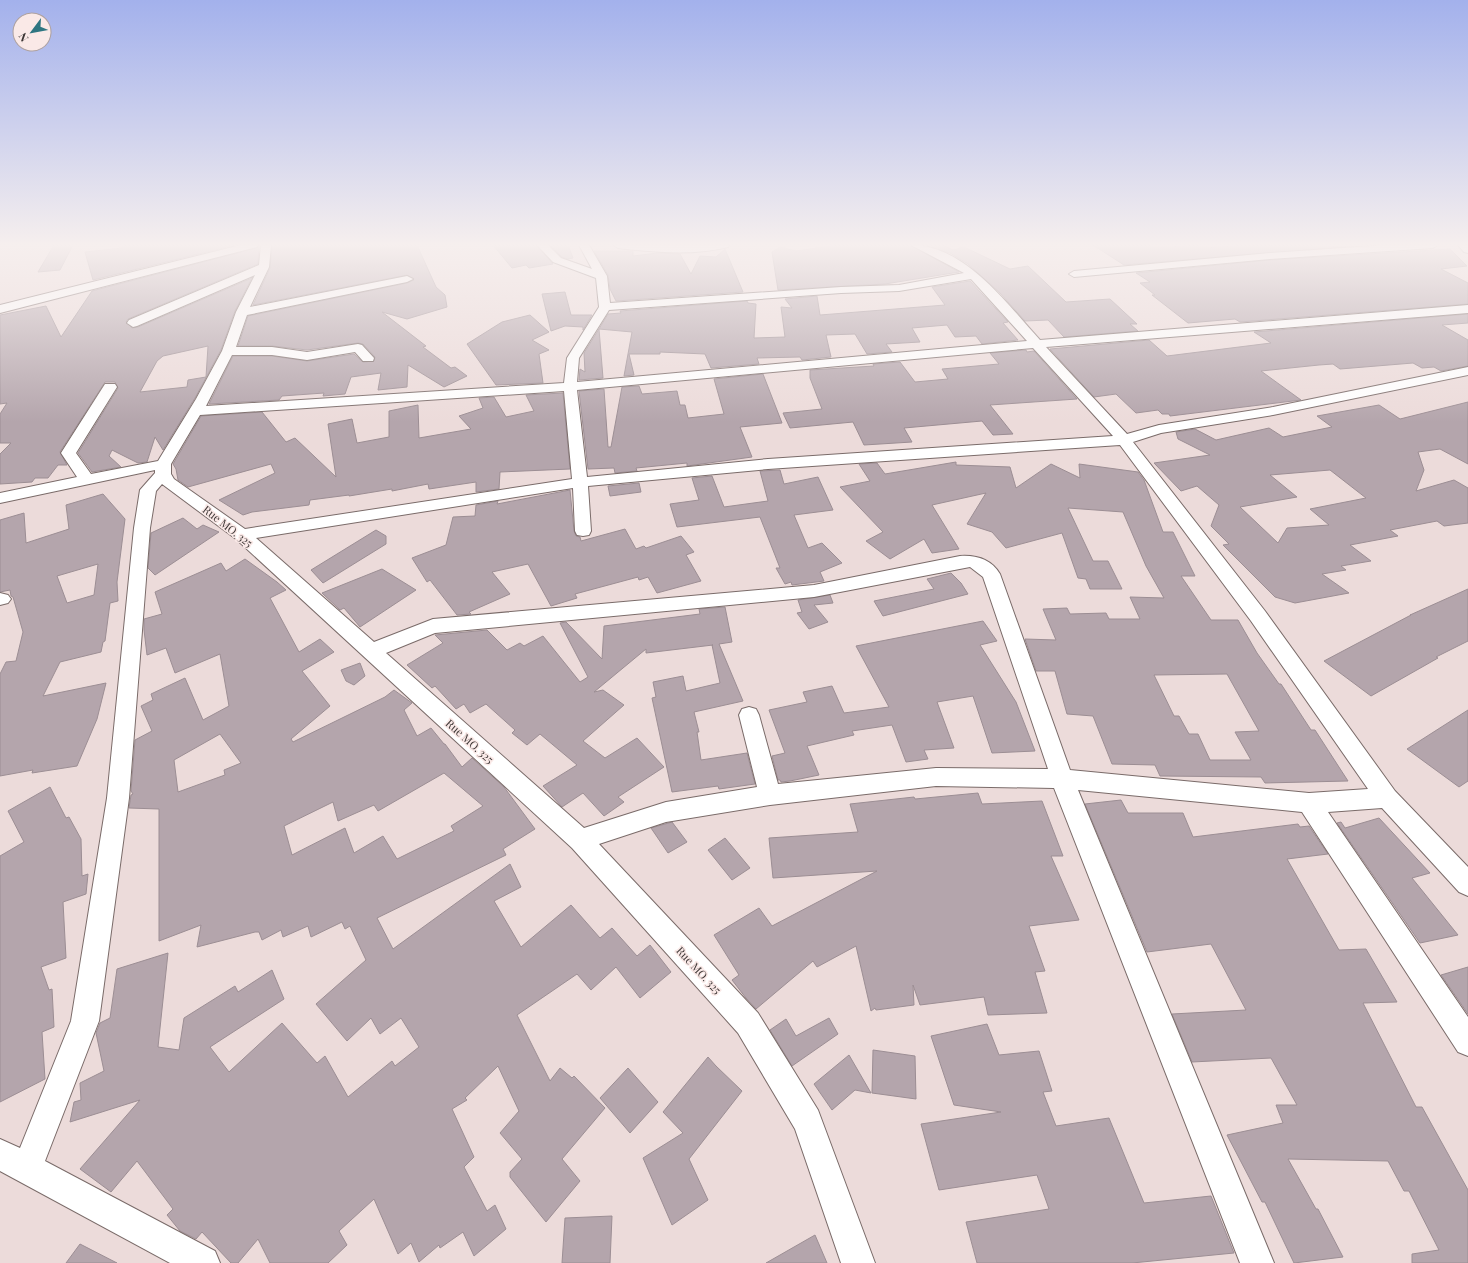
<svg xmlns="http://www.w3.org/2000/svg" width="1468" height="1263" viewBox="0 0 1468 1263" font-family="'Playfair Display',serif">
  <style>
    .building { fill: #b4a5ac; stroke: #9c8e94; fill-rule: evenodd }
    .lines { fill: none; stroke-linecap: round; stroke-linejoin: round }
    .minor-casing { stroke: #7a6b69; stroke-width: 2 }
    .minor { fill: #fff; fill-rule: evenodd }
    .labels { text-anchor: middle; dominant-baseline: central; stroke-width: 3; stroke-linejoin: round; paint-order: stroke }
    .street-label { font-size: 11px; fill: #3b3534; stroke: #fae9e7 }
  </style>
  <rect width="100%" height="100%" fill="#ecdbda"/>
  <path class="building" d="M54,245H73L60,270L38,272Z
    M123,245H235L93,280L85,252L122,248Z
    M259,245L258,264L128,319L126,322L132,328L138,327L252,278L235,311L221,350L195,398L163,450L155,437L147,462L138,463L112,450L109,456L121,467L92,472L78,453L118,388L115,382H105L60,452L67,465H58L48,478H35L32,482L0,484V454L11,443H0V414L7,403L0,404V315L46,306L61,337L92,291L257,248ZM208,346L206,377L188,380L187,387L140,392L157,361L163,356Z
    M272,245H417L436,287L445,295L447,307L407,319L382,312L426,346L423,347L451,368L455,367L467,376L444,387L408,365L407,387L378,390L381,373L351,377L345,394L323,396L324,393L282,396L279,400L209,404L233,356H272L307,361L354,354L363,362L374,361L375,357L363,344L358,343L307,350L272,346H238L248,316L407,283L414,280L407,275L253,305L270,268Z
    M493,245H536L553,264L529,268L526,265L512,268Z
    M550,245H568L573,258L568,259L562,257Z
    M838,245H910L959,272L885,284L778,290L772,252L780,247L796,251Z
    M923,245H942L953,250L964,247L1010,269L1028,266L1066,302L1110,299L1137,324H1130L1138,331L1064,337L1048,320L1025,321L1000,293L968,264L950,253Z
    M1093,245H1151L1155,248L1198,245L1204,248L1249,245H1312L1315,247L1353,246L1124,265Z
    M725,249L743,292L616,301L610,289L608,275L594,251H633V256L658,253L680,254L691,274L700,256L716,257Z
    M1450,249L1467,266L1441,269L1468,283V304L1240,322L1235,319L1188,323L1152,295H1155L1140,283L1150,282L1136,273L1270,260Z
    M970,281L1008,322L1003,323L1018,340L982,344L976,336L955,337L947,325L912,328L920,342L886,344L892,352L867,354L855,334L826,335L831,357L802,360L800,357L757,358L759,364L711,368L705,354L660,352V354H629L634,375L624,376L632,332L599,329L608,314L621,313L620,311L747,301L748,303L756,304L754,338L785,337L781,307L792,308L785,299L817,296L820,315L945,305L932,287Z
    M565,292L571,315H592L583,330V327L565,326L551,331L542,294Z
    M1468,314V323L1442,325L1468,340V366L1441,371L1434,367L1422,368L1413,363L1340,369L1333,364L1319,365L1261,371L1301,400L1170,416L1169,414H1162L1158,410L1136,413L1116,394L1094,397L1050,349L1149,340L1167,356L1271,343L1254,332Z
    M530,315L549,332L532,340L549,350L539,354L543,383L496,385L467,344L502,322Z
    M599,329L603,378L579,380L580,369L585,372L584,353Z
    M1026,350L1027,352L1034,351L1077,399L990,405L1013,434L993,435L982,421L904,428L912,442L864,445L853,422L790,428L783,413L822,409L810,378V370L874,366L873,364L900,362L915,382L948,379L942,369L999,364L990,353Z
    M763,374L782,423L740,427L752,457L687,466V463L636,468L637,471L615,473L614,468L588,469L579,391L604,389L608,447H611L622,387L639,386L642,394L677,391L680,405H685L688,418L724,414L714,379Z
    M563,393L570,469L500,472L499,489L476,492V482L429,489L428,484L392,491V489L349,496V495L310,500L309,505L252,512L243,515L219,500L275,473L271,464L188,487L178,480L176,469L173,464L201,416L262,412L286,442L295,438L336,477L328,424L352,419L357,443L389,437V411L418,405L419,438L471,429L459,416L483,408L479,398L494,397L506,417L534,411L526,395Z
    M1468,402V464L1440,449L1418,452L1424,470L1416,491L1454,480L1468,488V523L1444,526L1437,521L1390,530L1398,536L1350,545L1371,561L1341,566L1346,570L1322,574L1349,593L1295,603L1275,597L1223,545L1229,544L1211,526L1219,505L1197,486L1181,491L1154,463L1210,455L1178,439L1176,432L1195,429L1216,440L1269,428L1283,437L1332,427L1317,416L1379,405L1400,419ZM1330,470L1366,498L1310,509L1329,525L1287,528L1278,543L1240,507L1297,497L1270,475Z
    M956,462V465L1010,467L1016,488L1051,464L1080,478L1079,464L1138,472L1144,480L1163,532H1173L1195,576H1181L1211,620H1238L1257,653L1279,684H1281L1311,730H1315L1348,781L1265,783L1261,777L1160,776L1155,765L1112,764L1093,716L1067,714L1055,671H1036L1025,639L1056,640L1043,609L1067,608L1070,614L1106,613L1109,619H1140L1130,597L1164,598L1146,566L1123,512L1068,508L1093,561H1108L1122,589H1090L1086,579L1078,578L1062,533L1006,548L992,532L967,524L986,493L932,505L959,549L932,553L924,539L890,559L866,541L883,532L840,487L870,481L859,464L877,463L885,474ZM1227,674L1259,731L1235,732L1251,760H1210L1198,734H1189L1179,716H1174L1154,675Z
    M780,470L784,484L818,477L833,510L794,515L808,548L822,543L842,563L820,572L824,581L792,585L791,582L785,584L776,568H780L760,517L677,527L670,504L699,500L692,478L712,476L724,507L768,501L760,471Z
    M639,483L641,492L610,496L608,486Z
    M570,490L574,531L576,536L580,537L581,541L625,529L636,549L644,546L646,548L681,536L694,552L686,555L701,581L657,593L648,577L639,580L638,577L575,594L577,598L551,606L528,564L492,572L510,594L469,612L471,614L457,615L430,580L427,582L412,558L446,545L453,517L475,516L476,505L498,501L497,504Z
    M103,494L125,519L117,582L118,601L110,603L105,641L103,642L101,652L60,662L43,696L106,683L97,719L77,766L32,773L33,770L0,776V674L6,662L16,661L23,632L13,597L11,596L10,590L0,592V520L24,513L26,543L69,529L66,505ZM98,564L94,595L67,603L57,576Z
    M183,518L197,529L203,525L219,532L155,575L148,568L151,533Z
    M376,530L386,536V544L323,583L311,570Z
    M245,559L277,582L286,590L270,598L299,652L320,639L334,652L302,671L330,706L291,739L293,742L385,697L394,690L412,703L404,710L417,736L431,728L444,744H445L462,767L472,758L504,787L535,829L503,849L506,855L377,918L393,949L510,864L521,887L494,901L521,947L571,905L600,938L612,928L637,956L650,945L671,972L640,998L616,967L591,990L577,974L517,1015L550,1081L560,1068L572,1078L574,1076L605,1108L562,1159L580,1181L546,1222L510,1177V1172L522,1159L500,1133L519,1111L498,1066L465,1098L467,1100L452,1109L474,1157L464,1167L487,1211L495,1205L506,1229L474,1256L463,1232L440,1248L439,1245L419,1262L411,1243L398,1254L374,1199L339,1231L347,1245L328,1263H270L258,1239L238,1263H231L202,1232L196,1239L180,1231L167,1215L173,1209L137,1161L111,1192L80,1169L140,1100L70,1122L74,1102L81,1100L80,1083L104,1071L96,1033L100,1023L110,1018L117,969L168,953L158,1047L179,1050L184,1018L235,986L238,992L272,970L284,999L210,1047L229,1072L282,1023L317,1063L325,1056L348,1097L392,1061L395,1066L419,1047L401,1018L380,1034L371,1018L347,1041L316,1004L366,960L350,926L345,929L342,922L311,937L308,926L283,937L281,930L262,940L259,932H255L197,947L201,925L159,941V809L129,808L131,795L133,794L131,791L135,740L152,731L141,706L153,700L151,694L185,678L203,720L229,706L220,654L175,673L166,648L147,655L144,630V619L162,614L155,592L221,563L226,571ZM220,734L241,763L224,770L225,775L178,792L174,760ZM444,773L483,806L451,826L454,831L397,859L383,836L354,853L345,828L292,855L284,826L333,802L338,821L374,805L378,811Z
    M382,569L416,590L360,627L344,608L340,610L322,593Z
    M951,573L961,583L968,594L883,616L874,601L934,589L927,579Z
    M1468,589V641L1436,657L1438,658L1371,696L1324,661L1411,615H1410Z
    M830,595L833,603L814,605L828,622L809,629L797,613L802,612L798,600Z
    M725,607L732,642L719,644L743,701L694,712L699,732H697L701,760L747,753L755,784L719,789L718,786L672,792L652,698L656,697L653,682L683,676L686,691L720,683L712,645H713L646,653V649L594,692L603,690L624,705L583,741L605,758L637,738L664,767L618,797L624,802L604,816L583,793L562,807L543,786L577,765L540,734L527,745L512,733L515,730L486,704L470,713L464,704L456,709L435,686L432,688L407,665L443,643L435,635L487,630L507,650L520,643L524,646L543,636L580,682L588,677L560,623L566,622L602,659L604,626L700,614L699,609Z
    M983,621L997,641L980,645L1016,702L1035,751L992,753L973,696L937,702L954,748L924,750L928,759L906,762L892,725L852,731L854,735L807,746L819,775L790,781L781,782L780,780H778L772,756L785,753L769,710L807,702L803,692L832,686L844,713L889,707L856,646Z
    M360,663L365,676L354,685L346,681L341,670Z
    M1468,710V781L1459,787L1407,749Z
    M50,787L66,818L69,817L81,839L82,876L88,874L86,894L63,902L66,958L41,967L49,990L52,989L54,1027L42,1032L45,1079L0,1102V856L24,842L8,811Z
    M978,793L982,804L1042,801L1063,856H1051L1079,920L1029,926L1045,971L1035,972L1047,1013L988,1015L984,997L920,1005L913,985L914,1005L876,1010L875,1008L871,1011L856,946L817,967L813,961L756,1009L746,998L732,980L739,975L714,935L759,908L772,926L877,871L773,878L769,838L858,832L850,804L914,797L915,799Z
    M1121,800L1128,813H1183L1193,837L1298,824L1300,827L1309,826L1328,854L1287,859L1339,950L1366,949L1397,1002L1363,1003L1416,1107H1422L1468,1190V1263H1412V1254L1439,1250L1409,1191H1404L1388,1161L1288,1159L1316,1209H1318L1343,1257L1294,1263L1265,1202H1262L1227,1135L1283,1123L1276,1105H1297L1271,1058L1192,1062L1172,1014L1246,1010L1211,944L1147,952L1085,804Z
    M1379,818L1430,873L1412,878L1458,935L1420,943L1337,823L1341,822L1345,828Z
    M672,822L687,842L668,853L651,828Z
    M725,838L750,868L732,880L708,850Z
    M1468,967V1014L1441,975Z
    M829,1018L838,1034L792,1066L770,1030L786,1019L796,1036Z
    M987,1024L999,1055L1039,1051L1052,1091L1043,1092L1056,1126L1109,1118L1144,1203L1211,1196L1234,1253L1132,1263H977L966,1222L1049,1209L1037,1175L939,1190L921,1124L1001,1112L954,1105L931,1036Z
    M873,1050L915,1056L916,1099L872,1093Z
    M849,1055L871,1093L855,1090L832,1110L814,1084Z
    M708,1057L716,1066L742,1091L689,1159L708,1200L672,1225L643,1158L683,1133L663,1112Z
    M628,1068L658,1102L630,1133L600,1098Z
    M612,1216L610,1263H562L565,1218Z
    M815,1235L827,1263H766Z
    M80,1244L117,1263H66Z"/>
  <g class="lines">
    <g class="minor-casing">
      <path id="minor" d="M241,245H258L257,247L0,313V305Z
        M261,245H271L269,267L250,307L407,276L413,279L407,282L247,315L236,347H272L307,352L358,344L362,345L374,358L373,361H363L355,352L307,360L272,355H232L206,406L564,383L567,358L599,307L596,278L553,262L537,245H548L561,258L592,269L579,245H589L607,276L610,303L841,287L899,285L964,273L911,245C965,245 1007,304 1040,340L1468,305V313L1046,347L1127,434L1159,425L1273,407L1468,367V375L1273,415L1161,433L1133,442L1265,611L1395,791L1468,867V896L1459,892L1382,808L1328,812L1468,1017V1056L1458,1052L1302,812L1078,790L1274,1263H1240L1054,788L936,786L770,805L666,822L599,844L758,1013L818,1110L875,1263H841L795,1129L738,1033L572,848L236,539L162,484L156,491L150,528L129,798L99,1021L45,1161L215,1251L220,1263H170L0,1171V1139L20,1148L71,1021L107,798L134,528L140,490L155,473V470L0,503V493L77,477L61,453L105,384H115L117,387L76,453L91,474L158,461L196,399L222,351L236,312L255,275L137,326L133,327L127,323L129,320L259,265ZM971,279L1027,341L577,382L579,358L609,310L841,293L899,291ZM1033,348L1113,436L768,459L587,477L577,390ZM564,391L572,479L245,529L174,479L171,474V464L200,415ZM1120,445L1251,621L1368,789L1309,793L1070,770L1000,574C991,559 976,555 960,556L814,585L433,619L374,642L256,538L573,488L575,531L577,535L583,536L589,535L591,531L588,486L768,469ZM970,567L983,577L1048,769L936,768L778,784L759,715L756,709L749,707L742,709L739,715L757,787L666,802L584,828L386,653L435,633L814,597Z
        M613,245H729L728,247C693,256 653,252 618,248Z
        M1387,245H1438L1433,248L1270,259L1074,277L1069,274L1074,271L1270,253Z
        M1458,245H1468V253L1464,252Z
        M0,593L8,595L11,599L8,603L0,605Z"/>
    </g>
    <use href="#minor" class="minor"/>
  </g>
  <linearGradient id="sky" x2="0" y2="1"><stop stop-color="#a3b1ec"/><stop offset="0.58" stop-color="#f6efee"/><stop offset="1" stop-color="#f6efee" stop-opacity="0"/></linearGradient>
  <rect width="1468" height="422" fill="url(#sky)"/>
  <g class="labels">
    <g class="street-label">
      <text transform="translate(228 526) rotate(38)">Rue MO. 325</text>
      <text transform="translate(470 741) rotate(42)">Rue MO. 325</text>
      <text transform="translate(699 970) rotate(47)">Rue MO. 325</text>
    </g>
  </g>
  <g transform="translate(32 32) rotate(238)"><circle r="19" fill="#fae9e7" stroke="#aea19f"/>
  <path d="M0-3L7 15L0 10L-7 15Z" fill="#2e7581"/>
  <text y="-6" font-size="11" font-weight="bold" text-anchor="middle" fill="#3b3534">N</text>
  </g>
</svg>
